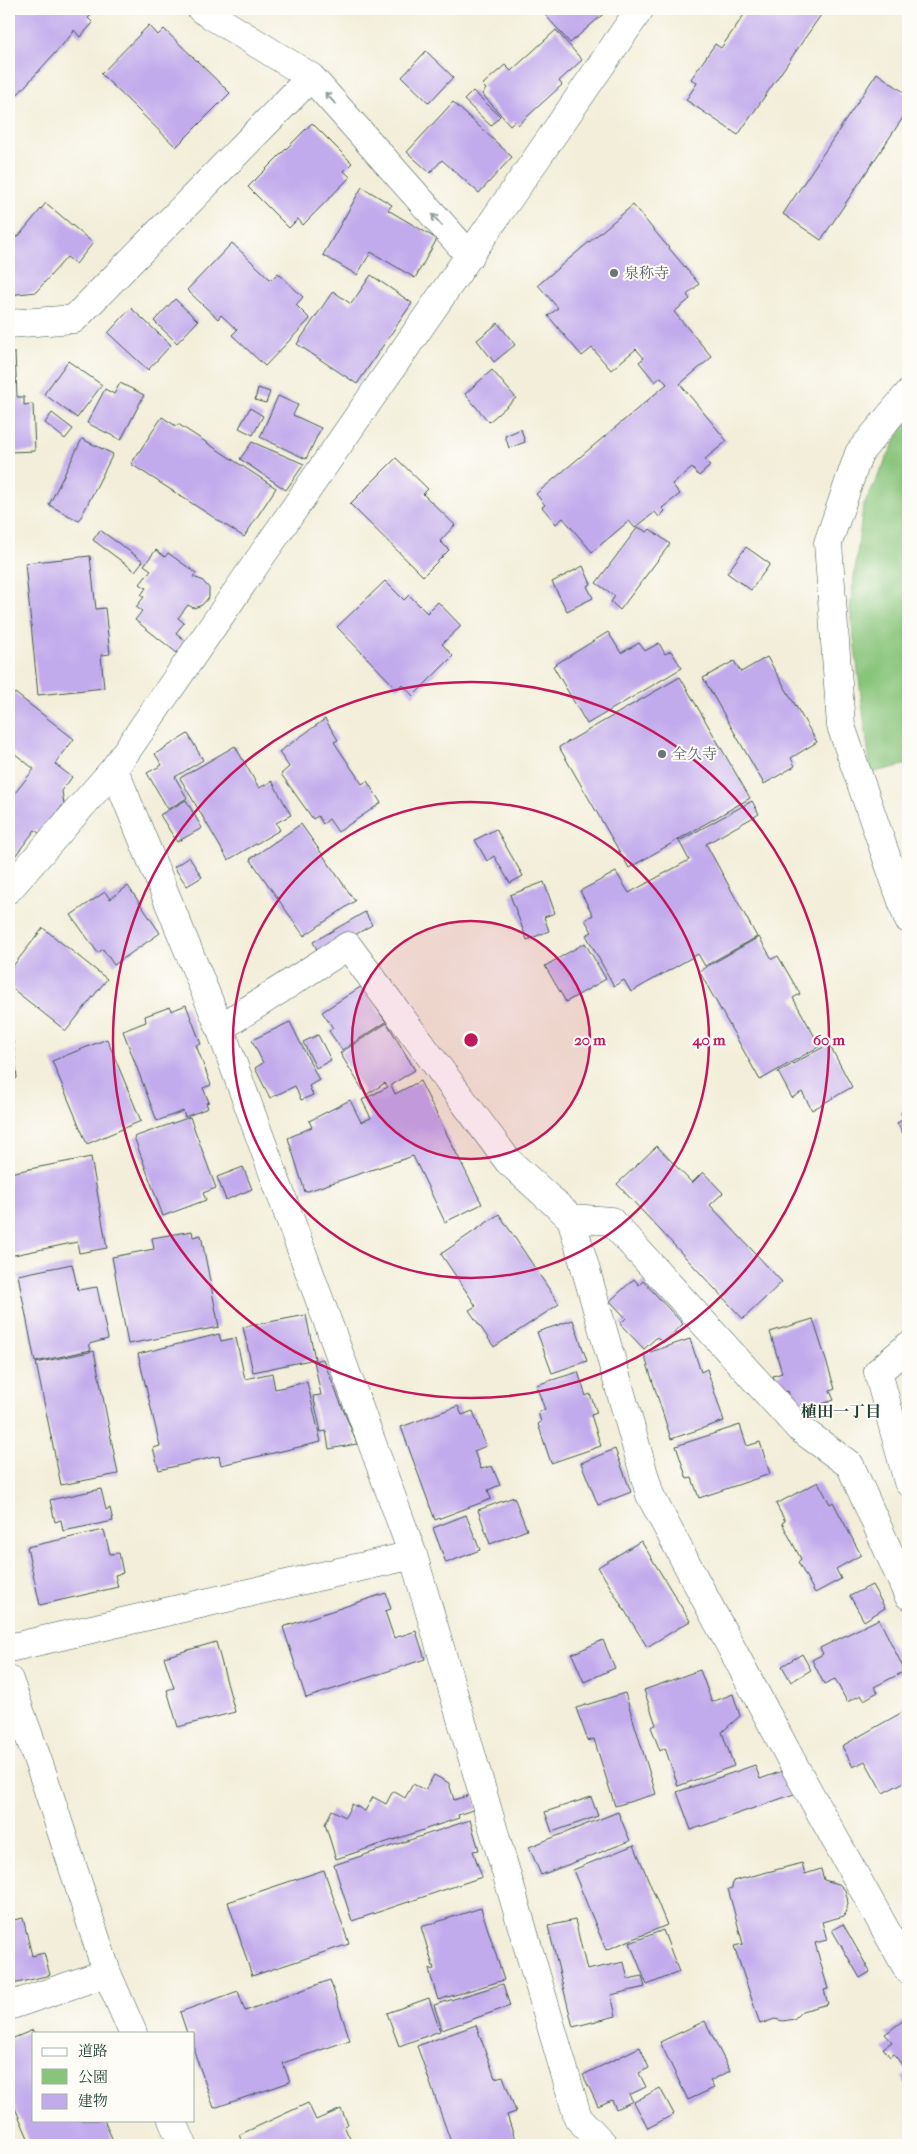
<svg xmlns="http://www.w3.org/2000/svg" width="917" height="2154" viewBox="0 0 917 2154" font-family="'IM FELL French Canon','Noto Serif JP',serif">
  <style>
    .green { fill: #88c57a; stroke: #548157 }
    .building { fill: #c2abec }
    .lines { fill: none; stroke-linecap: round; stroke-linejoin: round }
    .minor-casing { stroke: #3f584d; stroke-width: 29 }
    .minor { stroke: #fff; stroke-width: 28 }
    .oneway { stroke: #8f9e9a }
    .ring { fill: none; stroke: #c2185b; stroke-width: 2.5 }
    .worship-dot { fill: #6b7280; stroke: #fdfcf7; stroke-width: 2 }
    .labels { text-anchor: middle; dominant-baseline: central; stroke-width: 4; stroke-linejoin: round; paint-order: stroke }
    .worship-label { font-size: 15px; fill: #5b616d; stroke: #fdfcf7; text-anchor: start }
    .neighbourhood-label { font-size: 16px; font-weight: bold; fill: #1f3d34; stroke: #fdfcf7 }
    .centre { fill: #c2185b; stroke: #fdfcf7; stroke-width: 2.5 }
    .ring-label { font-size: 15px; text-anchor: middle; font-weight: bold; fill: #c2185b; stroke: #fdfcf7; stroke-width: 4; stroke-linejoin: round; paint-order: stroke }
  </style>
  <rect width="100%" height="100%" fill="#fdfcf7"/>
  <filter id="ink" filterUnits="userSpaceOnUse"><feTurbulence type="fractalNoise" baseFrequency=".02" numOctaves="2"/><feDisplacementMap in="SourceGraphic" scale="10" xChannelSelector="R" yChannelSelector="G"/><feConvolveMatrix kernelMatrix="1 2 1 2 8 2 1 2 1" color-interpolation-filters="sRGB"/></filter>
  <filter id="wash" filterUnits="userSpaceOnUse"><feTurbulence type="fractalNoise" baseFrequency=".0096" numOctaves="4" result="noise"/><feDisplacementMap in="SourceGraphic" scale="20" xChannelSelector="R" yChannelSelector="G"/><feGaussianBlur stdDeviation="1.12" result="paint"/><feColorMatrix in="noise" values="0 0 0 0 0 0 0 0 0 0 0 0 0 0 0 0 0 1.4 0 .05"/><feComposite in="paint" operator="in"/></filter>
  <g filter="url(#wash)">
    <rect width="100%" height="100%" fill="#f2eed9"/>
    <path class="green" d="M908,422V764L871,773L850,608L863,507L903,425Z"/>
    <g id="blocks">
      <path class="building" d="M9,9H90L94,12L88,18L93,23L80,37L74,30L73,33L17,95L9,88Z
        M543,9H609L570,43L541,10Z
        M748,9H825L738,135L686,100L697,83L691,79L715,44L721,48Z
        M149,25L158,35L164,29L230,93L176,147L101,74Z
        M556,30L582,60L559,81L562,85L518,125L514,121L510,125L482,94L486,89L482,85L505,65L511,71Z
        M426,51L453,77L429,103L402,77Z
        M877,73L908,95V110L821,240L783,214Z
        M473,91L500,116L491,126L464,100Z
        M453,102L512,157L479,193L442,160L430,173L407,152Z
        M312,123L352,163L344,171L350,177L303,225L298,219L289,228L248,187Z
        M362,187L392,205L388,210L437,239L415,278L371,252L357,275L323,255Z
        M46,203L93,243L76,264L67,257L36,292L9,295V237H18Z
        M633,205L699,284L687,295L690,299L674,312L712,357L680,384L727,441L705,459L710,466L699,476L692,468L672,484L680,494L662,508L665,511L659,517L655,512L635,528L629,521L592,552L563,518L556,524L542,507L545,505L536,494L667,384L661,377L655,382L639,362L644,358L636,349L611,370L592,348L582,356L548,316L558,308L538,285Z
        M232,243L271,280L278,273L303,297L296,305L310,319L265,366L232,335L237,330L221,315L218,319L187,290Z
        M371,275L412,303L357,384L297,344L333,291L351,304Z
        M175,299L198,321L177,343L154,321Z
        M131,308L171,345L148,370L108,333Z
        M498,323L515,345L494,362L477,340Z
        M9,353H15L17,397H24V405L33,404L35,451L9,452Z
        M68,361L102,385L77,418L44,394Z
        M492,370L516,398L489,422L465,394Z
        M120,383L144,395L121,440L87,423L105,389L114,394Z
        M258,388L270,392L266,403L255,400Z
        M278,396L298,405L293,415L321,428L306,459L260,437Z
        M250,408L263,416L253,435L239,428Z
        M52,413L73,429L65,439L45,423Z
        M162,417L176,426L178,424L276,488L244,537L131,464Z
        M521,429L525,442L509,448L505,436Z
        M82,439L113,454L79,521L49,505Z
        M252,442L304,464L286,490L240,459Z
        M396,458L428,489L423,494L455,525L440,541L449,550L423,576L350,504Z
        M638,527L647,532L650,529L670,544L620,610L611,602L615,596L596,583Z
        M100,530L143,561L135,571L93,540Z
        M746,547L770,564L751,590L727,573Z
        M156,550L165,557L168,553L196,573L193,577L202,580L209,588V597L202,605L194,608L188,605L178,618L184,623L176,633L186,641L177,653L135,620L142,611L136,607L144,597L141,595L146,588L140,584L151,570L144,565Z
        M90,556L96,609L105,608L110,654L101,655L104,688L38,695L25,563Z
        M583,566L591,584L587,586L593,598L567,611L552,582Z
        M385,581L404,600L409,595L427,613L438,602L461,626L442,644L453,656L413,696L402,684L397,689L337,627Z
        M608,632L621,653L639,643L645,651L659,643L665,654L671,651L682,668L587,724L553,666Z
        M767,657L817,742L791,758L795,766L764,784L703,678L734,661L741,672Z
        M680,677L750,798L629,868L559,747Z
        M15,693L74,739L55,764L72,777L62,791L64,804L40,834L35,830L12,860L9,858V788L15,793L34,769L9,749V701Z
        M325,719L338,740L334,742L362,784L367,781L381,803L338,832L329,819L323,824L318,816L313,819L281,774L289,767L279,752Z
        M188,734L203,760L175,777L187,798L168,809L147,773L162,765L155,754Z
        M235,746L259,788L272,781L291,815L276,823L280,830L228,860L180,778Z
        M186,800L202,828L177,842L160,815Z
        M752,801L759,814L706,844L757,937L705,966L698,954L631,992L624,980L614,986L586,935L592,932L585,920L593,915L580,891L616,872L629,893L689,860L679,841Z
        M301,824L355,901L304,936L250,859Z
        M496,829L523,876L510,883L494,856L487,861L475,840Z
        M189,857L202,877L187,886L174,867Z
        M544,882L555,913L544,917L549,931L527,940L510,895Z
        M128,886L160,933L114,965L103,949L98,953L71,915L105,892L110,899Z
        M365,912L372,925L320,955L313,942Z
        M43,928L107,979L66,1031L9,986V971Z
        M759,937L772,959L778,956L800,994L793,998L820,1046L760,1080L699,971Z
        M585,943L606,979L566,1002L545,966Z
        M362,986L386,1022L342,1050L329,1031L333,1028L322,1012Z
        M186,1005L201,1044L196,1045L211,1085L203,1088L209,1102L206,1103L208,1108L185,1117L183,1111L157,1121L123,1031L146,1022L145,1016L170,1007L171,1011Z
        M290,1022L319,1080L309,1086L313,1095L301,1100L295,1086L270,1098L255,1068L263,1063L252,1040Z
        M387,1023L415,1070L391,1085L395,1094L420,1081L482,1204L445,1222L413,1156L305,1192L288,1138L312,1127L309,1121L350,1100L361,1122L371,1118L362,1100L388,1087L385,1083L366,1095L340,1053Z
        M318,1035L331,1060L316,1068L303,1042Z
        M107,1039L141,1121L87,1144L52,1061Z
        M13,1041L17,1078L9,1085V1042Z
        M829,1044L852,1087L812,1110L802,1092L792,1098L778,1072Z
        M908,1109V1142L897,1123L904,1119L901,1113Z
        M190,1117L216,1188L203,1193L206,1200L163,1216L134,1137Z
        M657,1146L692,1183L703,1172L723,1193L710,1205L782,1282L743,1319L617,1184Z
        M91,1157L107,1248L79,1253L77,1242L9,1256V1173Z
        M243,1167L252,1189L226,1200L217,1177Z
        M499,1214L559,1304L494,1347L469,1310L476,1306L441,1254Z
        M192,1231L193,1237L201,1235L219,1327L128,1344L112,1257L154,1249L152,1238Z
        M72,1264L78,1290L97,1287L108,1339L89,1344L91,1350L35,1362L18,1275Z
        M634,1279L639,1285L643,1281L683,1324L663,1343L657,1337L644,1349L620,1324L626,1318L610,1301Z
        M306,1315L315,1359L253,1372L243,1327Z
        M813,1319L835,1389L830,1391L834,1400L795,1413L788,1391L779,1394L773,1376L782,1373L770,1332Z
        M573,1320L587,1361L552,1373L537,1332Z
        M219,1334L221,1341L236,1338L245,1379L272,1373L275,1389L307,1382L321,1442L221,1465L219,1456L159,1470L153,1448L160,1446L138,1354Z
        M690,1339L701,1372L707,1369L724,1421L671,1439L644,1354Z
        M94,1351L118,1474L61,1485L36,1363Z
        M323,1359L357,1444L329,1449L326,1431L321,1432L313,1396L321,1395L314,1361Z
        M578,1372L586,1396L590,1394L597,1413L591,1415L601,1446L551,1463L538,1424L541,1422L538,1412L545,1410L536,1385Z
        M458,1406L462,1415L473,1411L486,1446L474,1451L481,1469L492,1466L500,1485L488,1490L491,1499L435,1520L401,1427Z
        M740,1425L747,1446L760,1442L770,1474L699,1498L692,1478L687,1479L676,1446Z
        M615,1449L631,1492L598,1505L581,1463Z
        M818,1482L830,1504L833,1502L861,1555L836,1569L841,1579L815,1593L798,1562L801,1559L782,1523L785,1521L776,1504Z
        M101,1489L106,1510L110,1508L113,1521L63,1531L61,1520L55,1522L50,1500Z
        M514,1497L527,1530L490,1544L478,1510Z
        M466,1515L480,1550L446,1563L433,1528Z
        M104,1530L110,1554L119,1553L123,1573L115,1575L118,1587L40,1605L27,1547Z
        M641,1541L690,1621L647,1647L598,1567Z
        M872,1585L885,1608L864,1621L850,1596Z
        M386,1593L391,1609L385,1611L394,1638L416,1631L425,1659L306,1698L283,1627Z
        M879,1619L905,1671L874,1687L878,1692L864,1700L861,1695L847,1702L835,1679L824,1684L812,1660L823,1654L820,1648Z
        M603,1640L615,1668L584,1682L572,1654Z
        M216,1642L235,1712L178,1727L167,1690L174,1688L164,1657Z
        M802,1654L811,1670L791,1682L782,1666Z
        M700,1670L712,1702L733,1694L740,1716L722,1732L734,1766L678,1786L665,1748L660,1751L651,1727L656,1725L644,1690Z
        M625,1693L656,1794L615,1806L594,1739L588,1741L576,1708Z
        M908,1709V1780L883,1793L865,1761L853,1767L842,1746Z
        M755,1765L760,1779L788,1769L797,1793L691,1830L677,1792Z
        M434,1775L449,1783L454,1800L473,1794L478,1808L458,1815L459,1818L336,1859L325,1824L332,1810L345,1817L352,1804L365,1811L373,1797L386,1804L393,1791L405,1798L413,1784L425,1790Z
        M591,1797L598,1816L552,1832L545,1812Z
        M618,1812L630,1841L541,1875L529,1847Z
        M470,1820L479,1850L473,1851L482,1877L352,1921L334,1865Z
        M634,1845L667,1925L606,1950L573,1870Z
        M802,1863L805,1874L821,1869L824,1880L839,1884L845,1890L847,1897L848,1904L844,1916L822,1922L827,1940L815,1943L828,1989L824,1990L828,2004L802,2011L794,2019L783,2021L775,2019L760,2024L734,1946L743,1944L728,1889L732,1888L733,1881Z
        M324,1870L349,1944L252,1976L228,1902Z
        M481,1908L504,1980L438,2000L429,1970L434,1969L421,1927Z
        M23,1918L32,1956L44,1953L50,1975L9,1985V1921Z
        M575,1920L587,1970L624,1962L628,1979L642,1976L645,1987L611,1995L616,2016L573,2027L548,1926Z
        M843,1924L870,1972L860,1978L832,1930Z
        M663,1930L679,1972L647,1985L630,1943Z
        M330,1980L350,2040L283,2063L290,2082L214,2108L194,2051V2033H187L180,2012L238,1991L245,2011Z
        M503,1984L510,2006L442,2030L434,2005Z
        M429,1998L440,2031L399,2046L387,2013Z
        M908,2017V2086L902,2077L908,2073L894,2054L890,2057L883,2048L892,2042L885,2034Z
        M705,2021L730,2071L710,2081L714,2088L688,2100L660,2042Z
        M476,2025L495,2078L503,2076L516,2112L507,2115L517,2145H452L417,2046Z
        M33,2030L34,2120H104L115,2145H31L9,2094V2040Z
        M640,2047L649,2068L639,2073L646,2087L629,2095L633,2101L616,2109L612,2100L598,2106L583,2075Z
        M660,2088L674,2114L648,2128L634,2102Z
        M308,2103L316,2120L341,2109L348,2124L344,2126L352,2143L357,2141L359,2145H240L238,2141L241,2139L239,2135Z"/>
    </g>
  </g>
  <g filter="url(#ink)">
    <use href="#blocks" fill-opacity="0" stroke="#3f584d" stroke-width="1"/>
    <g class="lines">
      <g class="minor-casing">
        <path id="minor" d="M201,9L311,77L470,256
          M9,324L74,319L311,77
          M908,394L859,453L828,543L841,726L908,919
          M114,769L220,1028L413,1555L578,2118L604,2145
          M9,889L114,769L640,9
          M220,1028L348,946L508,1161L571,1218
          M908,1346L878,1372L908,1482
          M908,1595L850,1465L799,1428L611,1221L571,1218L650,1495L796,1769L908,1970
          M9,1648L413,1555
          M9,1680L44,1778L107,1973L133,2033
          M9,2006L107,1973
          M172,2120L183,2145"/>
      </g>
      <use href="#minor" class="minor"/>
    </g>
    <defs><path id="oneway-shaft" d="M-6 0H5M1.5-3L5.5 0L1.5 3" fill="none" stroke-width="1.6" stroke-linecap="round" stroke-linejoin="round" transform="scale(1.25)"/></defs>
    <g class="oneway">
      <use href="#oneway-shaft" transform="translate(330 98) rotate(-131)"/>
      <use href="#oneway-shaft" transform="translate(437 220) rotate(-131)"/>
    </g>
  </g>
  <circle cx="471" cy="1040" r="119" fill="#c2185b" fill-opacity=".12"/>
  <g class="ring">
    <circle cx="471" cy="1040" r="119"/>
    <circle cx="471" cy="1040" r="238"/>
    <circle cx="471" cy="1040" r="358"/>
  </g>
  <g class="worship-dot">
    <circle cx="614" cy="273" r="5"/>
    <circle cx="662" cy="754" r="5"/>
  </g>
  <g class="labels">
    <g class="worship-label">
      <text x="624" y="273">泉称寺</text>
      <text x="672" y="754">全久寺</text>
    </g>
    <g class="neighbourhood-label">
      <text x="841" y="1411">植田一丁目</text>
    </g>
  </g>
  <circle cx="471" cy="1040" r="8" class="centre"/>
  <g class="ring-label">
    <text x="590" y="1045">20 m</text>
    <text x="709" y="1045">40 m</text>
    <text x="829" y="1045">60 m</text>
  </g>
  <rect width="917" height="2154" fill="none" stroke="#fdfcf7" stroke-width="30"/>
  <rect x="32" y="2032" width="162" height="90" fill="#fdfcf7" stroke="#a4b0a9"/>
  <rect x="42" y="2048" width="25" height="8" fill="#ffffff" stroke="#a4b0a9"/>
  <text x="78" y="2056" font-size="15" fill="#1f3d34">道路</text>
  <rect x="42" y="2069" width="25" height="15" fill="#88c57a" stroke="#a4b0a9"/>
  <text x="78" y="2082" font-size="15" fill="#1f3d34">公園</text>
  <rect x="42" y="2094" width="25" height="15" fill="#c2abec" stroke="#a4b0a9"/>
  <text x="78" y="2106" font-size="15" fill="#1f3d34">建物</text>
</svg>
